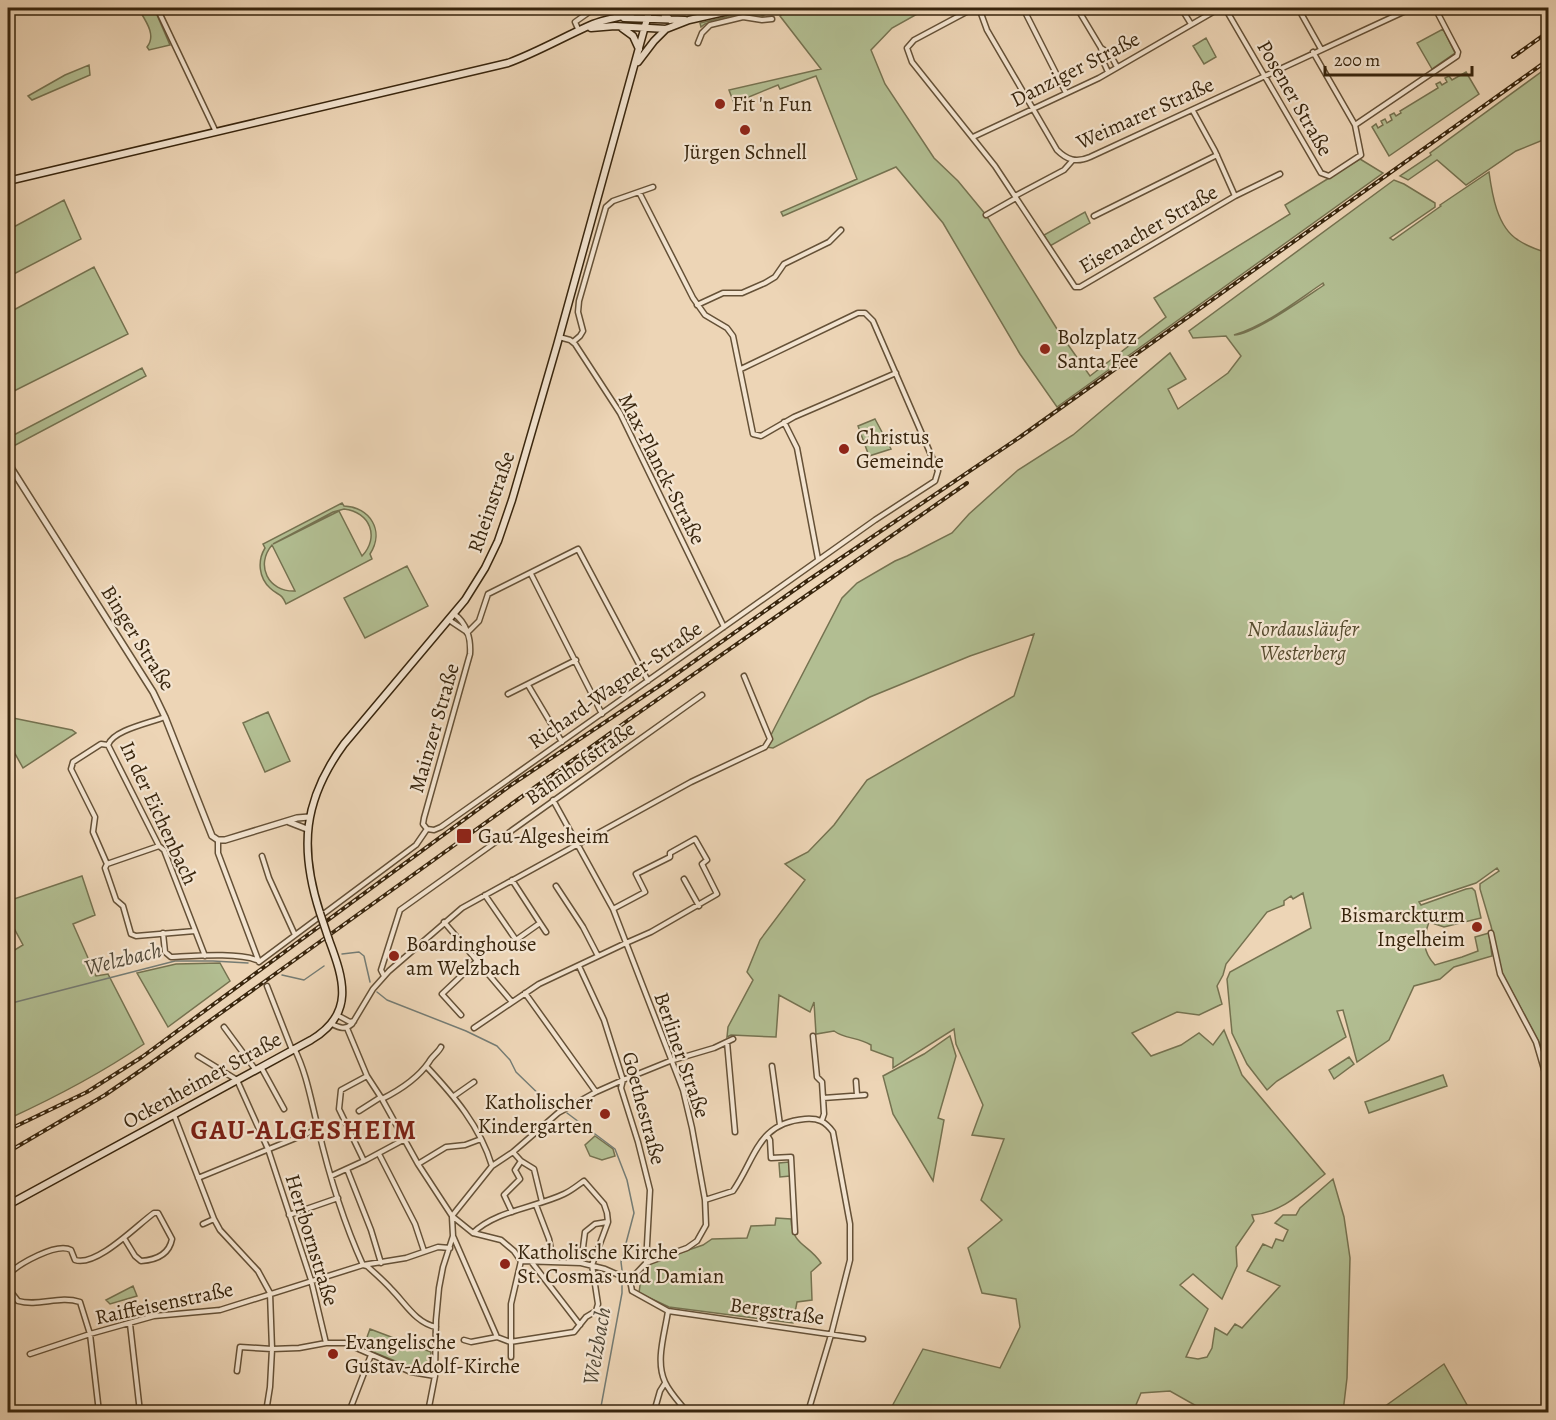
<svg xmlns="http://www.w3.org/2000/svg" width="1556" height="1420" viewBox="0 0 1556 1420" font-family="Alegreya,serif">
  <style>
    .green { fill: #b2be92; stroke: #757250; stroke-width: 1.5; fill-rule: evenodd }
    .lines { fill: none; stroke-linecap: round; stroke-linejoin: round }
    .stream { stroke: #757c74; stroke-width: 1.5 }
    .minor-casing { stroke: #655137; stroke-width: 7 }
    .tertiary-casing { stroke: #655137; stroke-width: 8 }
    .secondary-casing { stroke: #38250d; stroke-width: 9 }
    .minor { stroke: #f3e4d0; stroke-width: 4 }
    .tertiary { stroke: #f3e4d0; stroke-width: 5 }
    .secondary { stroke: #f3e4d0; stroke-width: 6 }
    .rail-casing { stroke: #38250d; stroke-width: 4 }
    .rail { stroke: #f3e4d0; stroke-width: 1.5; stroke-dasharray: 4.5; stroke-linecap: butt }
    .secondary-bridge-casing { stroke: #38250d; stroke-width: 9; stroke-linecap: butt }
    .secondary-bridge { stroke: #f3e4d0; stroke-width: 6 }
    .poi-dot { fill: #8f2418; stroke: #f3e4d0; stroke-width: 2 }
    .labels { text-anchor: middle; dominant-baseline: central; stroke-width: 4.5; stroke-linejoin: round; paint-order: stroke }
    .street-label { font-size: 21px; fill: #38250d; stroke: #f3e4d0 }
    .poi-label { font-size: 21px; fill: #38250d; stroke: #f3e4d0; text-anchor: start }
    .park-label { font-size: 21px; font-style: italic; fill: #564b2e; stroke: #f3e4d0 }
    .water-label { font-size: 22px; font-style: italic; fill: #524938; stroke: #f3e4d0 }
    .district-label { font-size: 27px; font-weight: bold; letter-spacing: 1.5px; fill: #7a1f14; stroke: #f3e4d0 }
  </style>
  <rect width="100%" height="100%" fill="#edd5b6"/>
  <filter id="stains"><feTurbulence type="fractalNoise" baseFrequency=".00333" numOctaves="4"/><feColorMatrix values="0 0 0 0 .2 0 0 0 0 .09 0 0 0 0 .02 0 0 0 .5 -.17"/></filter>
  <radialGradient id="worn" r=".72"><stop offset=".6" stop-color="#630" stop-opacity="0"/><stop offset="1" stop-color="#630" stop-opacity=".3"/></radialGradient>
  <path class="green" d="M138,8H154L170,45L149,50L147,47C157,35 145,20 138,8Z
    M790,8H928L892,28L871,50L885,84L934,158L958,181L986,215L1057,329L1090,376L1166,317L1154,298L1290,214L1285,205L1360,159L1383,173L1057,407L1020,354L943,223L896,167L783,216L781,212L857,179L816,76L780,89L778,85L739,101L740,104L735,106L729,90L821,69L780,16Z
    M751,11L764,16L759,18L745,15L705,24L701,27L700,23Z
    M1443,29L1455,53L1432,69L1417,43Z
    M1206,38L1216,57L1204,64L1193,46Z
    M89,65L90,75L32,100L28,96L65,75Z
    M1548,67V138L1516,151L1466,185L1437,160L1408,180L1400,176L1431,155L1430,153Z
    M1466,72L1479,94L1389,156L1372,127L1376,124L1378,128L1383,125L1381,121L1385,119L1387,123L1392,120L1390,115L1394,113L1396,116L1401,113L1400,111L1438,88L1436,84L1440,82L1442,85L1447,82L1445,78L1449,76L1452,80Z
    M1489,172C1492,194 1497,227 1518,240C1527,246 1538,250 1548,253V1074L1541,1046L1502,973L1491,926L1480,889V884L1499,871L1497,868L1476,883L1419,902L1421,905L1466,889L1472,888L1475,891L1481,918L1444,927L1429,922C1423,939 1422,951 1435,965L1462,957L1478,951L1475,937L1489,933L1492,956L1454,967L1440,979L1414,986L1389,1040L1357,1062L1343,1010L1337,1011L1346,1037L1277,1081L1267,1090L1247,1064L1232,1033L1227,979L1230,972L1311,928L1303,893L1293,899L1291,896L1284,901V905L1267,912L1226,964L1223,975L1217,986L1222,1004L1199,1015L1177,1012L1132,1033L1151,1056L1181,1045L1199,1033L1213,1045L1224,1030L1242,1075L1325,1174C1302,1192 1282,1213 1252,1215L1254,1221L1236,1247L1237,1266L1222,1299L1193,1274L1180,1285L1208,1309L1186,1357L1198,1359L1207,1357L1212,1348L1215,1328L1227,1335L1235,1324L1242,1328L1280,1286L1247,1271L1263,1244L1272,1248L1276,1239L1283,1241L1288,1230L1275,1223L1283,1215H1296L1300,1208L1333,1179L1344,1217L1350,1258L1347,1378L1343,1412H1207L1170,1391L1141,1393L1133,1412H892L890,1410L923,1349L1000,1368L1020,1327L1016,1299L982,1293L968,1248L1002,1220L981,1200L1004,1139L972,1135L983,1105L956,1044L954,1029L893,1068V1058L871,1050V1045C858,1037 845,1039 834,1031L816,1034L814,1002L810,1012L779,995L776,1037L731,1035L727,1037L728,1027L753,980L747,972L760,940L805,880L785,864L808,852L834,825L867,780L1014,696L1034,634L970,656L870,697L773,748L765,747L775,727L842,598L857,583L895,561L907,556L952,533L969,514L1018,470L1073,435L1170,353L1186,379L1168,389L1178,409L1228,373L1241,356L1226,336L1193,338L1189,331L1394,180L1404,184L1435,203V207L1390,238L1393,240L1441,206L1440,205ZM1323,283L1324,285C1306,297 1253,335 1234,335C1266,325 1295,302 1323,283Z
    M64,200L81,239L8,277V230Z
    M1085,212L1090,223L1050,246L1044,235Z
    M94,267L128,334L8,394V313Z
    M142,368L146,376L8,449V438Z
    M875,419L891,449L869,456L858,426Z
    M342,503L344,506C370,507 385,531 370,554L372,559L286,604C281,592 278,596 270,588C259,578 257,561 265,548L263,544ZM344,509C370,512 380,537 362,556L339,511L273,544L333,512ZM272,545L295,591C268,592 255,565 272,545Z
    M407,566L428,606L365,638L344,598Z
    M268,712L290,761L265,772L243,723Z
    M8,717L72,730L76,733L23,768L8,741Z
    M82,876L95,915L73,924L96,976L108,974L144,1044C100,1074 56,1097 8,1119V954L23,945L8,917V901Z
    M220,963L230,981L168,1027L137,973L176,964Z
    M950,1036L956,1056L938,1118L944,1120L933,1181L893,1114L883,1076L924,1054Z
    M1349,1057L1354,1064L1334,1079L1329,1070Z
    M1443,1075L1447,1086L1369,1113L1365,1102Z
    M595,1136L613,1149L615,1156L602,1160L590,1156L585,1145Z
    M789,1162L790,1176L780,1177L779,1163Z
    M776,1218L791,1219C792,1246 809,1244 821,1263L811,1272L812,1300L797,1302L793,1323L669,1307L639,1293L641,1278L648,1273L649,1265L653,1262L703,1245L712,1239L747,1238L751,1226L775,1225Z
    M133,1286L137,1296L110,1304L106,1300Z
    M370,1329L431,1352L429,1371H420L363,1348Z
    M1444,1364L1471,1412H1377Z"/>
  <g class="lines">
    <path class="stream" d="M342,954L359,952L364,956L370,982
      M282,975L304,980L324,966
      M377,992L387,1000L466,1031L497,1046L510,1060L516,1072L548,1103L559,1107
      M8,1004L175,961H213L248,963
      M567,1113L615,1149L627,1180L634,1213L621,1262L622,1270
      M600,1412L622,1293V1285"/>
    <g class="minor-casing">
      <path id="minor" d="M157,8L216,132
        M974,8L914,40L907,48L912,62L995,166L1075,287H1080L1235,196L1280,174
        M979,8L987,30L1057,150C1067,160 1076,163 1090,157L1412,8
        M1023,8L1066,93
        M1077,8L1101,48L1103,61L1108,72
        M1181,8L1191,24
        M1225,8L1321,173L1329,176L1361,155L1355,125L1313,52
        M1298,8L1321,49
        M579,31L575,22L595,8
        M698,43L702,33L710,25L743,17L762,20L772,19
        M1101,48L1110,54L1117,67
        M1193,111L1215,151L1235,196
        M1355,125L1457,56L1458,52L1435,8
        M973,137L1099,78L1220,8
        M639,192L693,298L705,315L727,328L733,336L753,434L761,436L794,417L896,373
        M1015,196L1064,170L1072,161
        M986,215L1016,198
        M1094,216L1217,155
        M697,305L723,293H742L765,283L775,277L784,264L829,242L841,230
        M559,337L570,340L575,344L620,413L724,627
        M573,342L580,336L583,331L578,312L579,301L606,207L613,201L653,187
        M784,422L797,448L818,559
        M531,574L602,714
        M449,620L467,632
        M467,633L479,621L488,594L578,549L648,681
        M528,685L562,742
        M508,694L576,660
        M165,717C150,723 113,730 108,745L159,846L164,850L205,956
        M108,745L101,744L73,762L71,769L95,817L93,832L107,864L105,868L116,900L123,906L131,934L136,936L195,931
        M553,800L613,909L683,1090L692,1128L705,1200L706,1225L697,1241L687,1248L646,1263L630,1280
        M427,829L434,830L441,827L875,520L935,481L938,471L873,321L865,313H858L741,369
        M427,829L423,824L424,818L470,654C471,639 467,623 454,614
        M218,840V853L259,962
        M262,856L269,878L295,935
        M107,864L159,846
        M684,879L699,906
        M512,880L540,923
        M556,886L583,927L598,956
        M485,895L516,940L540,923L546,932
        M444,922L512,1002
        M163,933L165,952L171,957C193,956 240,952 259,961
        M1491,933L1500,974L1536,1042L1548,1083
        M259,962L416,845L427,829
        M579,966L604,1020L623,1080L621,1088L638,1142L650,1190L646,1263
        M384,976L381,970L400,910L702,695
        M267,986L292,1050
        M525,993L596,1092
        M337,1015L350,1022L354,1021
        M461,1015L442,994L478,960
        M332,1024C340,1028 345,1030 352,1024L373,989L389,971L462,908L691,782L765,747L770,739L744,676
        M224,1027L255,1069
        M347,1028L367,1076L382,1099L418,1164L452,1216L473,1233L501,1240L514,1251L521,1261
        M474,1028L539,984L626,943L651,932L717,894L702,864L707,860L695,839L670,853V857L636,874L645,892L613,909
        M813,1036L817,1077L822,1082L824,1114L822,1120
        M727,1042L735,1132
        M294,1048C307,1074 311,1101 318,1128C329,1175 343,1221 363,1265L367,1266C376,1274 385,1282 392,1290C405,1303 416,1323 436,1327
        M198,1056L237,1080L268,1149L311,1280L326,1343
        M426,1066C454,1096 480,1126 492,1166
        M772,1066L780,1125
        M261,1067L284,1109
        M856,1081L857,1095
        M454,1096L474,1082
        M823,1098L865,1095
        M382,1099C400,1090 418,1078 429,1062C432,1056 438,1053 441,1047
        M359,1111L381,1097
        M174,1115L214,1219L220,1230L258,1271L270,1293L272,1349L270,1387L266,1412
        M767,1135L770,1140L771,1158L791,1157L795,1232
        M513,1152L521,1161L534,1169L542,1202
        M379,1154L415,1224L424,1251
        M364,1161L339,1109L341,1090L367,1076
        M418,1164L446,1147L465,1145L481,1139
        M347,1169L371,1230L381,1263
        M331,1176L366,1160L405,1139
        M198,1178L318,1129
        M705,1200L733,1191C756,1158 757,1123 805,1119C818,1118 825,1121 833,1132L850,1224V1260L831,1335L808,1412
        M536,1205L549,1239L553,1261
        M512,1212L504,1195L520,1179L515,1170L521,1161
        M289,1215L338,1198
        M452,1216L492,1166L513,1152L558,1113L596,1092L623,1080L670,1061L714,1048L733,1039
        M203,1224L214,1219
        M473,1233C495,1211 537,1207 564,1194C571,1191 578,1185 584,1181L604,1204L607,1213L608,1222L592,1265L598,1304L596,1311L586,1317L574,1332L510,1342
        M453,1236L497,1337L510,1342
        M530,1260L580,1325
        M521,1261L581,1263L605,1269L630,1280
        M581,1263L585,1232L595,1224L607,1222
        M8,1275C18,1264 57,1242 71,1250L75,1260C97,1267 137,1225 154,1213H158L172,1239C169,1255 156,1260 141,1261L135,1256L124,1238
        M8,1275L11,1292L18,1301C39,1307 59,1295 80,1302L90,1334L99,1412
        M630,1280L632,1291L668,1311L863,1339
        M668,1311C665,1333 655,1361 665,1382C670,1393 680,1403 687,1412
        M130,1324L140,1412
        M464,1340L471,1342L497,1337
        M30,1354L90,1334L154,1316L220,1310L363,1265L406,1258L438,1247L450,1248
        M511,1357V1304L521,1261
        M237,1371L240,1347L272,1349L299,1348L326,1343H345L411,1372L435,1376
        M349,1412L371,1355
        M428,1412L435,1376L436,1320L439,1288L443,1267L453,1236L452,1217
        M654,1412L660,1391L665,1383"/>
    </g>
    <g class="tertiary-casing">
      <path id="tertiary" d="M8,463L153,692L165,717L212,836L218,840H225L297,818L309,817
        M289,822L307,829"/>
    </g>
    <g class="secondary-casing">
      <path id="secondary" d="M659,8L670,20
        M761,8L767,9L772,8
        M624,18L685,20
        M591,28L615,26L666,29L689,20L742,8
        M622,28L633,36L639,49
        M638,62L654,41L666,29
        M8,181L508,63C538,52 565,36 593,24C610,17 627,18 642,8
        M320,913C299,848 303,800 344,744L465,600L485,568L498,541L512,500L557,345L650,8
        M8,1205L311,1040C355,1014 344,980 329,940"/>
    </g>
    <use href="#minor" class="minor"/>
    <use href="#tertiary" class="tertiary"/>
    <use href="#secondary" class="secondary"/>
    <g class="rail-casing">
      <path id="rail" d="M1513,57L1548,32
        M8,1130L87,1092L142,1057L511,785L665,682L807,581L1020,437L1548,60
        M8,1152L105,1095L147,1066L634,716L967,483"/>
    </g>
    <use href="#rail" class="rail"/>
    <g class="secondary-bridge-casing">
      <path id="secondary-bridge" d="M320,913L329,940"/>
    </g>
    <use href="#secondary-bridge" class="secondary-bridge"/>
  </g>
  <g class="poi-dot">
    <circle cx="720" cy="104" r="6"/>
    <circle cx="745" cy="130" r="6"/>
    <circle cx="1045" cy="349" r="6"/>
    <circle cx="844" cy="449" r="6"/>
    <rect x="456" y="828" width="16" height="16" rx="3"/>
    <circle cx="1477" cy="927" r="6"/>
    <circle cx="394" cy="956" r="6"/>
    <circle cx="605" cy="1114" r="6"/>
    <circle cx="505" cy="1264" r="6"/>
    <circle cx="333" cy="1354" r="6"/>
  </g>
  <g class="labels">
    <g class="street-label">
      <text transform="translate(1075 69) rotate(-27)">Danziger Straße</text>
      <text transform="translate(1295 98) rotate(60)">Posener Straße</text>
      <text transform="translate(1145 113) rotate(-24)">Weimarer Straße</text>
      <text transform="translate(1148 229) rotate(-30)">Eisenacher Straße</text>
      <text transform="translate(662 469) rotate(63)">Max-Planck-Straße</text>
      <text transform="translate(491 502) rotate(-71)">Rheinstraße</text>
      <text transform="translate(138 638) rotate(58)">Binger Straße</text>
      <text transform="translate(615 685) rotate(-35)">Richard-Wagner-Straße</text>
      <text transform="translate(434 728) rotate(-74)">Mainzer Straße</text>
      <text transform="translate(580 763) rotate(-35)">Bahnhofstraße</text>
      <text transform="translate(159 813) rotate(65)">In der Eichenbach</text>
      <text transform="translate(682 1055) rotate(71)">Berliner Straße</text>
      <text transform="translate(202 1080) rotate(-29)">Ockenheimer Straße</text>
      <text transform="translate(644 1108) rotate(75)">Goethestraße</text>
      <text transform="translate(312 1240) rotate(73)">Herrbornstraße</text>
      <text transform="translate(164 1303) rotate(-12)">Raiffeisenstraße</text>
      <text transform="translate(777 1311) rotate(8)">Bergstraße</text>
    </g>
    <g class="poi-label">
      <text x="732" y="104">Fit 'n Fun</text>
      <text x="745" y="152" text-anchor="middle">Jürgen Schnell</text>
      <text x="1057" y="337">Bolzplatz<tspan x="1057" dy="24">Santa Fee</tspan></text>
      <text x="856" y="437">Christus<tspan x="856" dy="24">Gemeinde</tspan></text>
      <text x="478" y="836">Gau-Algesheim</text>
      <text x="1465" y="915" text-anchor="end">Bismarckturm<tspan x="1465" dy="24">Ingelheim</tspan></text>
      <text x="406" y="944">Boardinghouse<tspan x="406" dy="24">am Welzbach</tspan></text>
      <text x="593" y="1102" text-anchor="end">Katholischer<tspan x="593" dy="24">Kindergarten</tspan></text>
      <text x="517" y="1252">Katholische Kirche<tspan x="517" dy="24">St. Cosmas und Damian</tspan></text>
      <text x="345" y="1342">Evangelische<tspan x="345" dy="24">Gustav-Adolf-Kirche</tspan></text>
    </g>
    <g class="park-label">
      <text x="1303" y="629">Nordausläufer<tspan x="1303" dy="24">Westerberg</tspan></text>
    </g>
    <g class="water-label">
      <text transform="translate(123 959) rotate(-14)">Welzbach</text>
      <text transform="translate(597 1346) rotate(-80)">Welzbach</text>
    </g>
    <g class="district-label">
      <text x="304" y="1130">GAU-ALGESHEIM</text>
    </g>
  </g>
  <rect width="1556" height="1420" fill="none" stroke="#edd5b6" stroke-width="30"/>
  <rect x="9" y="9" width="1538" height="1402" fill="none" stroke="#38250d" stroke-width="3"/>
  <rect x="15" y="15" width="1526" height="1390" fill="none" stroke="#38250d" stroke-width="1.5"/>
  <path d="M1325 66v9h147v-9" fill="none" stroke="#38250d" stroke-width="3"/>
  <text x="1334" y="66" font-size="18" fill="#38250d" stroke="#f3e4d0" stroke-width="4.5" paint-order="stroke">200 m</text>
  <rect width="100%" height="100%" filter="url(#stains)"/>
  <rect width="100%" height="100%" fill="url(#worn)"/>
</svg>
